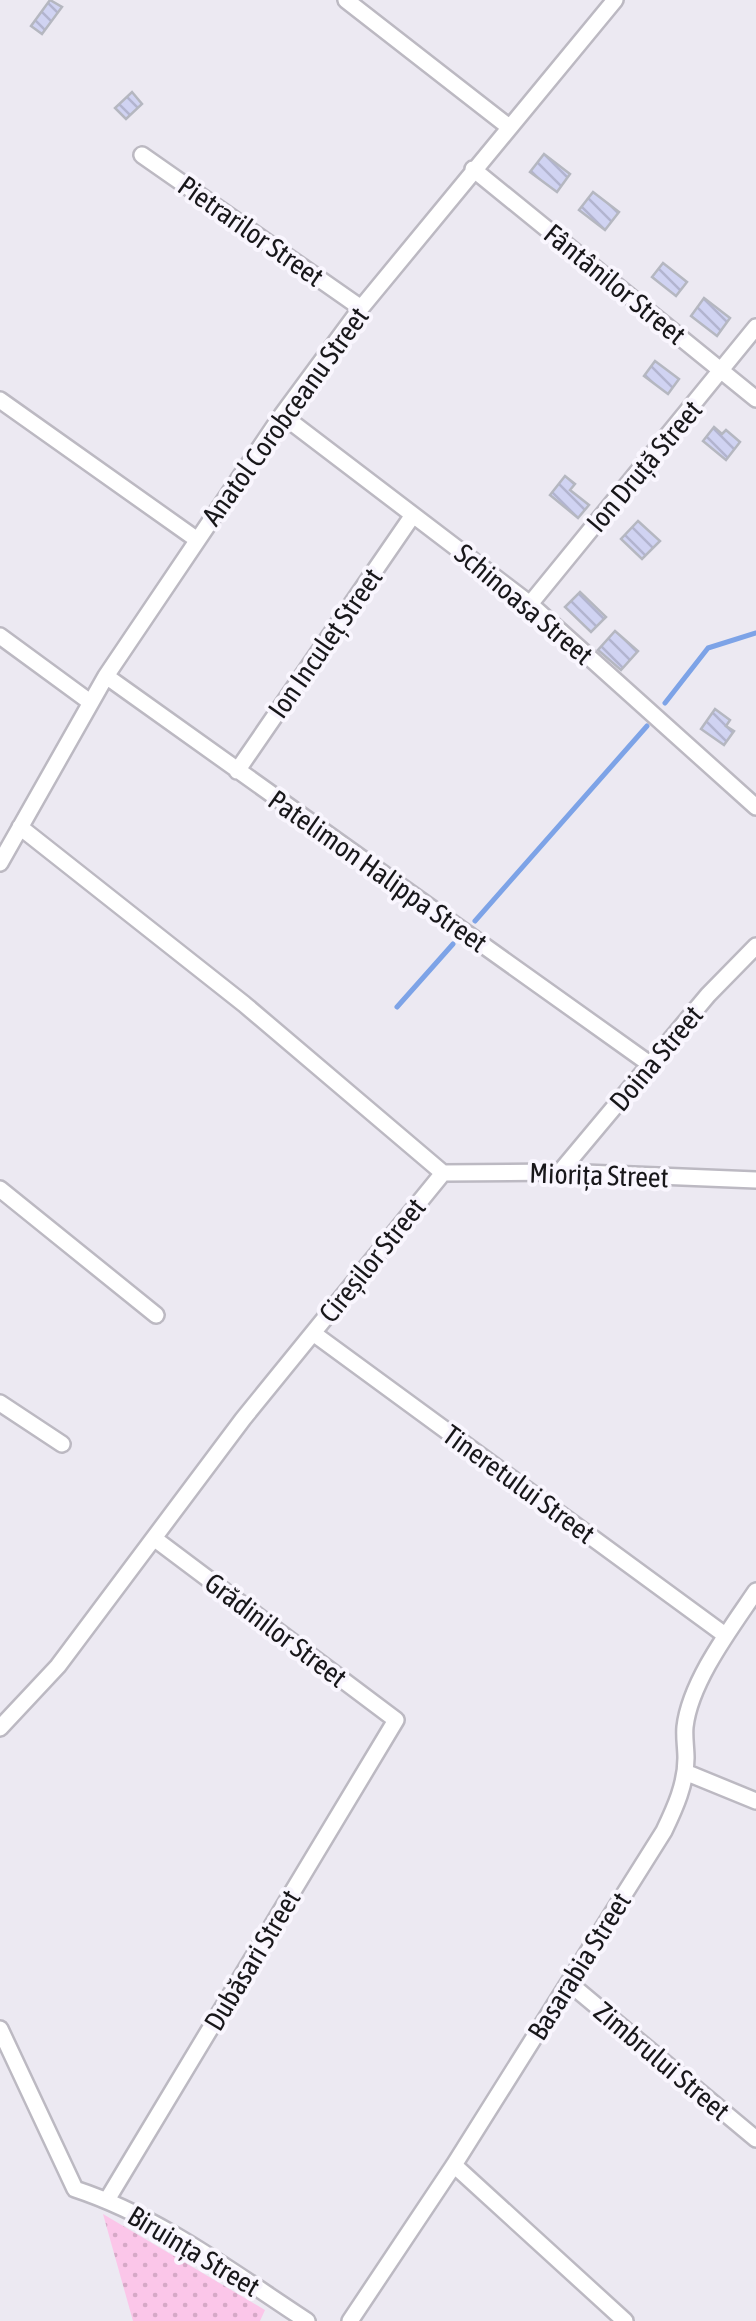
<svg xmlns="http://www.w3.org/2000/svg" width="756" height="2321" viewBox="0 0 756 2321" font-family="'Asap Condensed',sans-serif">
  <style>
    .grass { fill: url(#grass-dots) }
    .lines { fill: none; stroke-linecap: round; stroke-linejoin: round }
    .stream { stroke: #7da3e7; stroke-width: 5 }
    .building { fill: url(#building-back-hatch); stroke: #b5b7c0; stroke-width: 2.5 }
    .street-casing { stroke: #bcb9c2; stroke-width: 20 }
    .street { stroke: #fff; stroke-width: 15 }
    .labels { text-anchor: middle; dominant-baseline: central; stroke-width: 8; stroke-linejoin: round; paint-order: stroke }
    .street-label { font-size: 28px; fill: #18171a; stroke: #f9f6fe }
  </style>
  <defs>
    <pattern id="grass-dots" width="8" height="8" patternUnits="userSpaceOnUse" patternTransform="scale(2.5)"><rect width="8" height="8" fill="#fbc6e9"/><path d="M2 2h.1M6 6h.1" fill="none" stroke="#d6a9c7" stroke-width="1.8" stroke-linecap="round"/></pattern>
    <pattern id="building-back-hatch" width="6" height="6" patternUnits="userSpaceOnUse" patternTransform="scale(2.5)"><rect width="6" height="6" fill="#d0d3f2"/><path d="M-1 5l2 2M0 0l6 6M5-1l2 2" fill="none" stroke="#b2b4cf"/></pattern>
  </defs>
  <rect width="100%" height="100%" fill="#ece9f2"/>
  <path class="grass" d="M103,2214L265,2310L260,2321H133Z"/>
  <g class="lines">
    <path class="stream" d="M665,703L708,648L756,633
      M475,921L647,726
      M397,1007L453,944"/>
  </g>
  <path class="building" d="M50,0L62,7L42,34L31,26Z
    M132,92L142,104L126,119L115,108Z
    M544,154L570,174L557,192L530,172Z
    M593,192L619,212L605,230L579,210Z
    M663,263L687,282L676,296L652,277Z
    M704,298L730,318L717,336L691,316Z
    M655,361L679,379L668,394L644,376Z
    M714,427L722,434L726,430L740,442L726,460L703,441Z
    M565,476L575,484L570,490L589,505L578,518L550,495Z
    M638,521L660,541L642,559L621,539Z
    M580,592L606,617L591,632L565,607Z
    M615,631L638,651L621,670L598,650Z
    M715,709L730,720L726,726L734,731L724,745L701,729Z"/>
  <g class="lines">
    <g class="street-casing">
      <path id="street" d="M346,0L509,127
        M142,155L361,308
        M473,169L756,399
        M0,400L196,539
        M282,415L530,604L756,807
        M530,604L756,327
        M0,636L90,702
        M106,676L651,1065
        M237,771L413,515
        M20,827L244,1004L443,1173
        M0,863L106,676L282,415L361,308L615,0
        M560,1172L708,995L756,946
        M443,1173L560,1172L756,1180
        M0,1189L156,1315
        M313,1333L725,1635
        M0,1403L62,1444
        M0,1728L58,1666L243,1419L443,1173
        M685,1772L756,1801
        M569,1983L756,2139
        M0,2029L75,2189C160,2217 232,2272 307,2321
        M454,2165L625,2321
        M107,2200L396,1720L155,1539
        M350,2321L454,2165L664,1831C675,1808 686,1784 686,1758C686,1748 684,1737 685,1727C690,1682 731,1628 756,1591"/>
    </g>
    <use href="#street" class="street"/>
  </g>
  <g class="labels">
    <g class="street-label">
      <text transform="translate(251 231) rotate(35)">Pietrarilor Street</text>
      <text transform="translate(615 284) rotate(39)">Fântânilor Street</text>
      <text transform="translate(285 416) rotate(-54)">Anatol Corobceanu Street</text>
      <text transform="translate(644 466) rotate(-50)">Ion Druță Street</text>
      <text transform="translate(524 604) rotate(40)">Schinoasa Street</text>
      <text transform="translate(325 643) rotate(-55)">Ion Inculeț Street</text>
      <text transform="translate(378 871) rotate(35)">Patelimon Halippa Street</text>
      <text transform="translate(656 1058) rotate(-50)">Doina Street</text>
      <text transform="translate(599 1175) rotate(2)">Miorița Street</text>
      <text transform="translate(372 1260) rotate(-51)">Cireșilor Street</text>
      <text transform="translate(519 1484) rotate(36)">Tineretului Street</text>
      <text transform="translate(276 1630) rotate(37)">Grădinilor Street</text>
      <text transform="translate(252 1960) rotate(-59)">Dubăsari Street</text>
      <text transform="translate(579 1966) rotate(-58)">Basarabia Street</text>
      <text transform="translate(662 2061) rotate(40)">Zimbrului Street</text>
      <text transform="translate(194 2251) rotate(31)">Biruința Street</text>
    </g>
  </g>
</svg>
